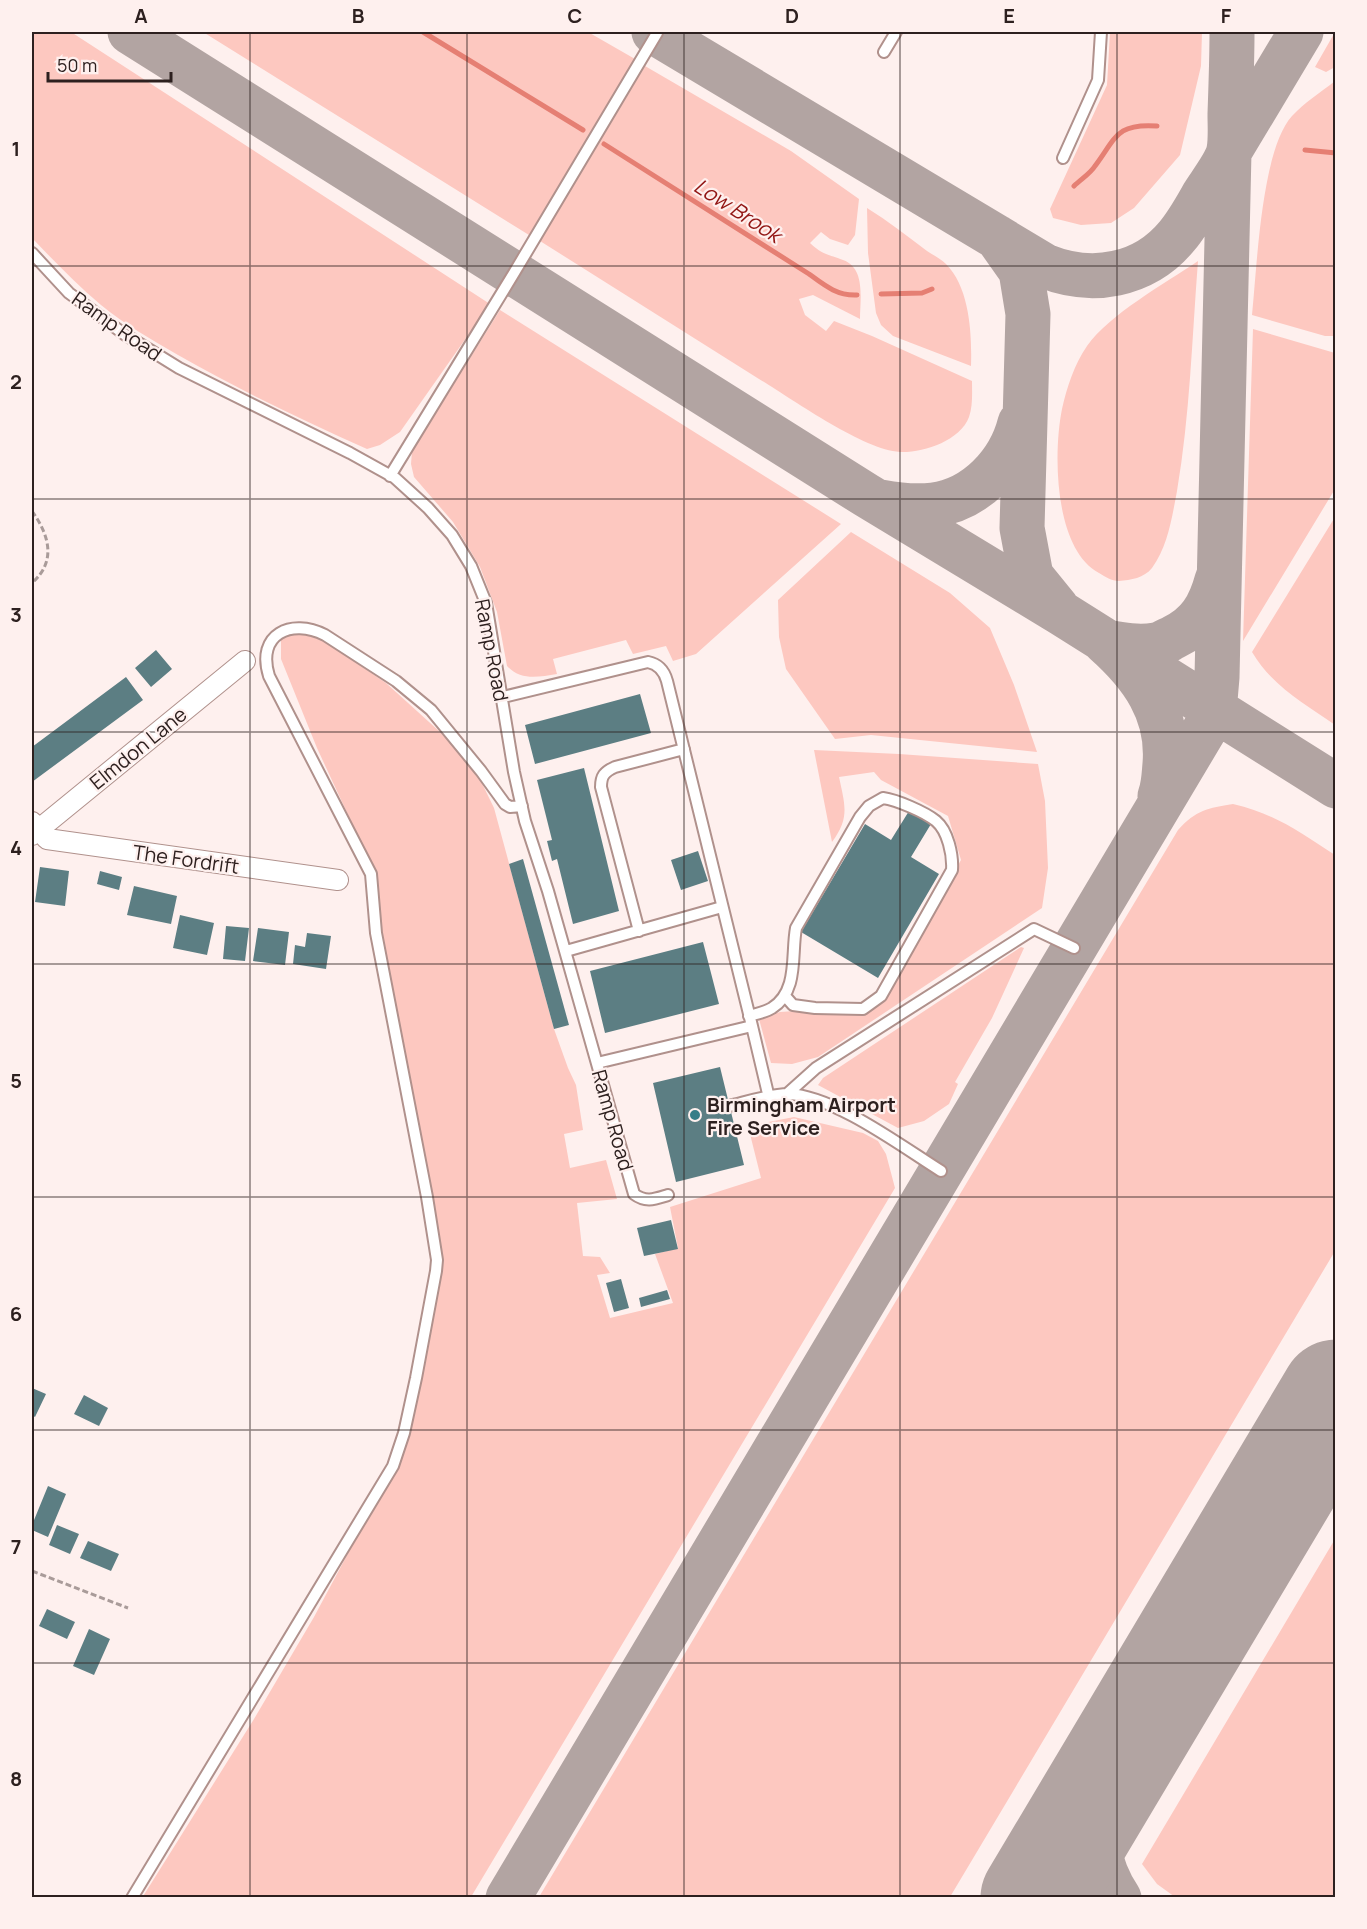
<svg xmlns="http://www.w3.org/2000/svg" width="1367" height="1929" viewBox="0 0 1367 1929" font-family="Manrope,sans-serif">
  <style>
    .green { fill: #fdc8c0 }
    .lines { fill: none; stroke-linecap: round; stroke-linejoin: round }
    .stream { stroke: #e57f73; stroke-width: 5 }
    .taxiway { stroke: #b2a4a2; stroke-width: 45 }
    .runway { stroke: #b2a4a2; stroke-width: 111 }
    .building { fill: #5c7e83 }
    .service-casing { stroke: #b0918c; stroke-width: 14 }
    .minor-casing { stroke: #b0918c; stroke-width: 22 }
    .path { stroke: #a99b99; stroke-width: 3; stroke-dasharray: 6 3; stroke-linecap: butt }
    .service { stroke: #fff; stroke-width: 10 }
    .minor { stroke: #fff; stroke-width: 20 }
    .grid { fill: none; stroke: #2d201f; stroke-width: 1.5; stroke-opacity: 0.55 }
    .poi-dot { fill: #377e88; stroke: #fef0ee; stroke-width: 2 }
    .labels { text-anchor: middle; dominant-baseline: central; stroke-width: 4.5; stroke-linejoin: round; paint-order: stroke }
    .street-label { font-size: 20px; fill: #2d201f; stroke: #fef0ee }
    .poi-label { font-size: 20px; font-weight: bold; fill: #2d201f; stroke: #fef0ee; text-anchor: start }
    .water-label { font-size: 21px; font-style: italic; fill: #921614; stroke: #fef0ee }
    .neatline { fill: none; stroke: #2d201f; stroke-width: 2 }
    .grid-label { font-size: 20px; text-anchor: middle; font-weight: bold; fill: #2d201f }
  </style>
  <rect width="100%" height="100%" fill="#fef0ee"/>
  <path class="green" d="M32,32H71L490,304L400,432L380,445L367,449C303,420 239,390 178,355C152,340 124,324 101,305C76,284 54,261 32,238Z
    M203,32H588L635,59L529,235Z
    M1110,32H1202L1201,66L1180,155L1134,208L1111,223L1081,225L1053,218L1050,209L1107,85Z
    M1335,32V67L1326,72L1315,67Z
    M645,66L791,151L859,199L855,235L848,245L830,239L821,232L810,243C823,255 827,254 843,260C866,268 860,300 860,319L813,295L799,299L805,315L826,331L834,321L872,336L972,381C972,392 973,406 969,417C960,441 923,453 900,452C863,450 792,399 759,379C686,333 613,287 540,241Z
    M1335,81L1336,336H1325L1252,315C1257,268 1261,150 1292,116C1304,103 1321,92 1335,81Z
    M867,208C888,221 907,236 927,251C933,255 941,259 946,264C970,288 972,335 971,366L893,336L881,325L876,313L868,253Z
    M1198,261C1192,338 1190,415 1177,491C1172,517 1168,546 1152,568C1144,578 1131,580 1119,581C1111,581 1106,577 1099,573C1054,549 1053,453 1062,409C1067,387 1074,365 1087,346C1110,314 1164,284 1198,261Z
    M500,310L841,524L696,654L673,661L666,646L633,654L626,640L553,659L557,674C538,677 521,681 507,666L497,612L480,567L453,522L414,477L411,464L412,451Z
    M1253,329L1335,353V489L1243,641Z
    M1335,517V725C1304,703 1272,686 1252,652Z
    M851,532L950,593L990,628L1014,685L1037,752L871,735L835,739L786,669L779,637L778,600Z
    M295,632L320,638L386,683L439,731L476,771L494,808L554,1029L568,1068L576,1085L583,1130L564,1134L570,1168L606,1160L617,1199L577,1203L583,1256L600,1257L610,1273L597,1275L610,1318L673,1303L655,1254L678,1248L670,1207L761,1178L748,1126L794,1117L863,1133L878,1141L886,1154L895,1188L471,1897L142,1898L254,1719L314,1617L400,1456L442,1257L385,970L374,871L317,748L281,659V636Z
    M814,750L899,754L1038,764L1045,801L1048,868L1042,908L818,1057L792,1064L771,1063L759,1019L780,1012L811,1010L841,1013L883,997L961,860L948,816L881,780L874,772L839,777C845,805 850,818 832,842Z
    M1233,804C1276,814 1299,832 1335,855V1251L950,1897H539L1178,830C1196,810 1208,808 1233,804Z
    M1021,947L1024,948L992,1018L955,1082L958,1084L949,1104L924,1121L898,1128L818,1085L823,1078Z
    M1335,1539V1897H1175L1157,1884L1142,1864Z"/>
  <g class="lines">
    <path class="stream" d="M423,32L583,130
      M604,144L809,274C824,285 837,296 857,295
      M1305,150L1336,153
      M1074,186C1081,179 1090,174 1095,166C1116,138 1116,123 1157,126
      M881,294L922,293L932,289"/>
    <path class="taxiway" d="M130,32L866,495L1061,613L1336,786
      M654,32L1045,266C1092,285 1144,276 1177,236C1188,223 1196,208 1204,194C1211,183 1227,162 1229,150C1231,139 1230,125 1230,114C1231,86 1232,59 1232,32
      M997,237L1021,271L1028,314L1022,528L1031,576L1057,608
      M881,502C897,505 916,507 933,505C976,500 1010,463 1020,423
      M1160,796C1164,785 1164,775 1165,764C1169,712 1142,675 1105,642C1122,645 1139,648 1156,645C1162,644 1168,640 1174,637C1199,625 1210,606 1217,580
      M1100,1791C1091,1827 1098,1867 1119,1898
      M508,1898L1209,722L1215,700L1217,677L1229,152L1301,32"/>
    <path class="runway" d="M1036,1898L1336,1395"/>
  </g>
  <path class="building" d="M156,650L172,669L151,687L135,668Z
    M126,677L143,700L32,782V747Z
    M640,694L651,733L535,764L525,725Z
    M584,768L619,911L573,924L557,859L552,861L547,841L552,840L537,780Z
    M909,811L931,824L911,857L939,874L878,978L801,932L865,824L891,840Z
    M698,851L708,881L681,890L671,860Z
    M523,859L569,1025L554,1029L509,864Z
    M40,867L69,871L65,906L35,902Z
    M100,871L122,877L119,890L97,884Z
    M134,886L177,896L171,924L127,915Z
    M180,915L214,923L207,955L173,948Z
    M226,926L249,928L245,961L223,959Z
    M258,928L289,932L285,965L253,961Z
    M307,933L331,936L326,969L293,964L295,945L305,947Z
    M703,942L719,1004L605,1033L590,971Z
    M720,1067L744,1165L676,1182L653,1083Z
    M671,1220L678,1249L644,1256L637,1228Z
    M621,1279L629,1308L614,1312L606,1283Z
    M667,1290L670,1299L641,1307L639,1298Z
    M32,1388L46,1394L35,1417L32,1415Z
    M84,1395L108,1408L99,1426L74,1414Z
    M48,1486L66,1494L48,1537L32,1530V1525Z
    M57,1525L79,1534L70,1554L49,1545Z
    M88,1541L119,1554L111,1571L80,1558Z
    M47,1609L75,1622L67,1639L39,1626Z
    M89,1629L110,1639L94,1675L73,1666Z"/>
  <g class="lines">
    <g class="service-casing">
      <path id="service" d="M884,52L896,32
        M1063,158L1098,80L1101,32
        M32,253L69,293L124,334L179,368L350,453L395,478L428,508L452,535L471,566L486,603L514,772L525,821L548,891L634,1194C646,1203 655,1199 668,1195
        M390,476L514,273L657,33
        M503,697L648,662C658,664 664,670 667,681L752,1026L597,1063
        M639,931L601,787C601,776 604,772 615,767L684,749
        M566,951L722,907
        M749,1016C756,1014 766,1012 772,1008C799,991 791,954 796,928L860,817L869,806L883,798C897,800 925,812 936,821C948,831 953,855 952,870L881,996L863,1009L815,1008L793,1005L785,996
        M752,1026L769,1098
        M787,1094L816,1068L1034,929L1074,948
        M729,1106C746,1102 771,1094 788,1094C835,1096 901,1146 941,1171
        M132,1898L393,1466L404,1433L416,1378L436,1271L437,1260L427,1197L376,933L371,874L269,676C256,634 291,618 325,635L396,681L431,710L481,771L505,804L510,807L522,806"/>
    </g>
    <g class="minor-casing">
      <path id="minor" d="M32,822L47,839L338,880
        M32,835L245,661"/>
    </g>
    <path class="path" d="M32,511C49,535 57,561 32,583
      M32,1571L128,1608"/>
    <use href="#service" class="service"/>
    <use href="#minor" class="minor"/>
  </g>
  <path class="grid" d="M250,32V1898M467,32V1898M684,32V1898M900,32V1898M1117,32V1898M32,266H1336M32,499H1336M32,732H1336M32,964H1336M32,1197H1336M32,1430H1336M32,1663H1336"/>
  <circle class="poi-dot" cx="695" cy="1115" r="6"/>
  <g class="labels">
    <g class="street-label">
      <text transform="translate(117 326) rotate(35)">Ramp Road</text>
      <text transform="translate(492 650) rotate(79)">Ramp Road</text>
      <text transform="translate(138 748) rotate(-39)">Elmdon Lane</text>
      <text transform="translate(186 859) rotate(8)">The Fordrift</text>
      <text transform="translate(613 1120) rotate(74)">Ramp Road</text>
    </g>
    <g class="poi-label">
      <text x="707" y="1104">Birmingham Airport<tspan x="707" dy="23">Fire Service</tspan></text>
    </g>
    <g class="water-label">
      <text transform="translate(738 210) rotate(33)">Low Brook</text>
    </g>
  </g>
  <rect width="1367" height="1929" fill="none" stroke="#fef0ee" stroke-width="66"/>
  <path d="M48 72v9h123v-9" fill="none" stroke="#2d201f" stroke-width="3"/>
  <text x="57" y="72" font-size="18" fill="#2d201f" stroke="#fef0ee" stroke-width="4.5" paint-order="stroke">50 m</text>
  <rect x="33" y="33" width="1301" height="1863" class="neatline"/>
  <g class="grid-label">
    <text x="141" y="23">A</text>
    <text x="358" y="23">B</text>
    <text x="575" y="23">C</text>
    <text x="792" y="23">D</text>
    <text x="1009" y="23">E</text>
    <text x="1226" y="23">F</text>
    <text x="16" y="156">1</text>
    <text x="16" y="389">2</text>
    <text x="16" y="622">3</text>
    <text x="16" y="855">4</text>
    <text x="16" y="1088">5</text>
    <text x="16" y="1321">6</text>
    <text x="16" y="1554">7</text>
    <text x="16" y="1786">8</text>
  </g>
</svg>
